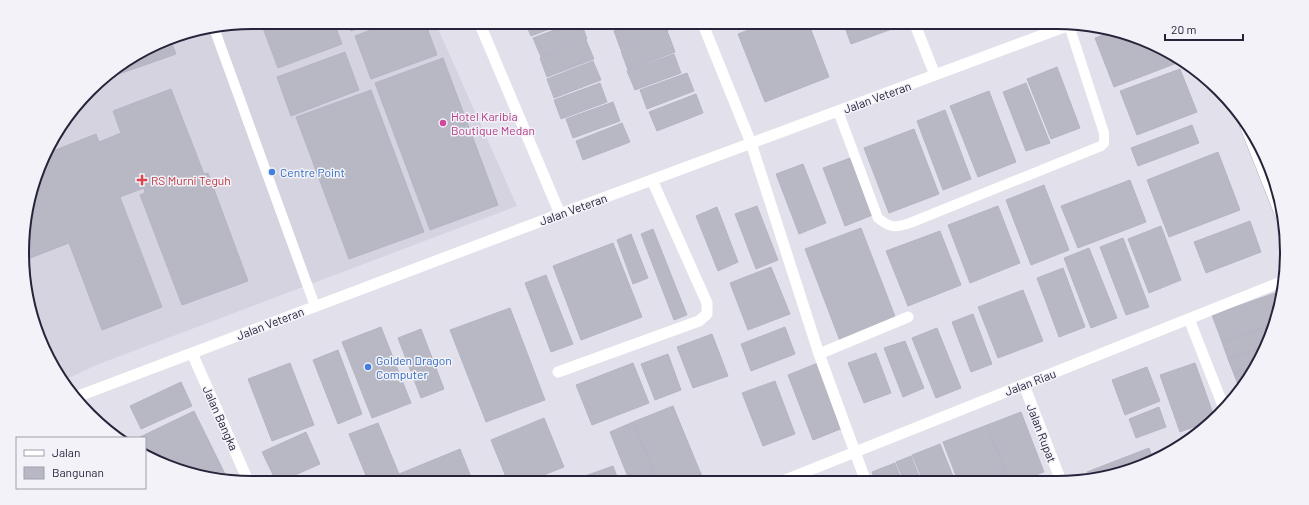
<svg xmlns="http://www.w3.org/2000/svg" width="1309" height="505" viewBox="0 0 1309 505" font-family="Barlow,sans-serif">
  <style>
    .built { fill: #d4d3df }
    .building { fill: #b8b8c5; stroke: #b5b4c4 }
    .lines { fill: none; stroke-linecap: round; stroke-linejoin: round }
    .secondary-casing { stroke: #b8b5ca; stroke-width: 12 }
    .service { stroke: #fff; stroke-width: 10 }
    .minor { stroke: #fff; stroke-width: 11 }
    .tertiary { stroke: #fff; stroke-width: 11 }
    .secondary { stroke: #fff; stroke-width: 11 }
    .hotel-dot { fill: #d1479c; stroke: #f2f2f8; stroke-width: 1.5 }
    .shop-dot { fill: #3f7fe0; stroke: #f2f2f8; stroke-width: 1.5 }
    .health-dot { fill: #e0444e; stroke: #f2f2f8; stroke-width: 1.5 }
    .labels { text-anchor: middle; dominant-baseline: central; stroke-width: 3; stroke-linejoin: round; paint-order: stroke }
    .street-label { font-size: 12px; fill: #28233a; stroke: #f2f2f8 }
    .hotel-label { font-size: 12px; fill: #b23c85; stroke: #f2f2f8; text-anchor: start }
    .shop-label { font-size: 12px; fill: #366cbe; stroke: #f2f2f8; text-anchor: start }
    .health-label { font-size: 12px; fill: #be3a42; stroke: #f2f2f8; text-anchor: start }
    .rim { fill: none; stroke: #28233a; stroke-width: 2 }
  </style>
  <rect width="100%" height="100%" fill="#e2e1eb"/>
  <path class="built" d="M253,22H435L517,206L99,364L62,381L26,298L24,222L53,137L101,79L178,34Z"/>
  <path class="building" d="M279,22H334L342,44L278,68L263,28Z
    M348,22H375L351,31Z
    M391,22H425L437,55L371,79L355,36Z
    M525,22H568L531,36Z
    M575,22H581L587,39L541,57L533,38Z
    M612,22H630L614,28Z
    M638,22H664L668,32L621,50L614,31Z
    M732,22H747L734,27Z
    M769,22H808L829,77L765,102L738,34Z
    M843,22H898L900,26L851,44Z
    M932,22H954L935,29Z
    M1117,30L1176,60L1177,63L1114,87L1095,38Z
    M668,33L675,52L628,70L621,51Z
    M170,39L176,54L99,81L101,79Z
    M586,40L594,59L547,77L540,58Z
    M345,52L359,90L291,116L277,77Z
    M674,54L681,73L635,90L627,71Z
    M443,58L498,205L430,230L375,83Z
    M593,61L601,80L554,98L547,79Z
    M1057,67L1080,128L1051,139L1027,79Z
    M1180,69L1197,112L1137,135L1120,91Z
    M687,73L694,91L647,109L640,90Z
    M600,83L607,102L561,119L554,100Z
    M1026,83L1050,143L1026,151L1003,92Z
    M171,89L204,174L208,173L248,281L182,305L140,195L145,193L144,188L120,197L162,307L102,330L69,243L25,260L24,222L48,153L96,134L99,142L121,133L113,111Z
    M371,90L424,232L349,259L296,117Z
    M989,91L1016,162L978,177L950,106Z
    M696,94L703,113L657,131L649,112Z
    M613,102L620,121L573,138L566,119Z
    M945,110L971,179L943,190L917,121Z
    M622,123L630,142L583,160L576,141Z
    M1192,125L1199,143L1138,166L1131,148Z
    M914,129L939,194L889,213L864,148Z
    M1218,152L1240,210L1169,237L1147,180Z
    M853,157L875,214L845,226L823,168Z
    M803,164L826,223L799,234L776,174Z
    M1130,180L1146,222L1078,248L1061,206Z
    M1044,185L1069,250L1031,265L1006,200Z
    M757,206L778,260L756,269L735,214Z
    M998,206L1020,263L970,283L948,225Z
    M717,207L738,262L718,271L696,216Z
    M1250,221L1261,252L1206,273L1194,242Z
    M1161,226L1181,280L1149,293L1128,239Z
    M861,228L896,319L840,341L805,249Z
    M653,229L687,315L674,320L641,234Z
    M940,231L961,285L908,306L886,251Z
    M631,234L648,278L633,284L617,240Z
    M1123,238L1149,307L1126,315L1100,247Z
    M613,243L642,317L581,340L553,266Z
    M1089,248L1117,318L1091,328L1064,258Z
    M771,267L790,314L748,330L730,283Z
    M1063,268L1085,327L1059,337L1037,278Z
    M546,275L573,344L551,352L525,283Z
    M1023,290L1043,341L998,358L978,307Z
    M1275,293L1280,306L1279,312L1274,323L1222,342L1212,315Z
    M510,308L545,400L486,422L450,330Z
    M973,314L992,364L971,372L952,322Z
    M1274,323L1264,346L1228,359L1222,342Z
    M381,327L411,403L372,418L342,342Z
    M785,327L795,354L751,371L741,344Z
    M937,328L961,388L936,398L912,338Z
    M421,329L444,389L421,398L398,338Z
    M712,334L728,376L693,388L677,347Z
    M905,341L924,388L903,397L884,348Z
    M1264,346L1254,367L1234,374L1228,359Z
    M338,350L362,414L338,424L313,360Z
    M876,353L891,393L864,403L848,363Z
    M668,354L681,390L655,400L641,364Z
    M290,363L314,425L272,441L248,379Z
    M633,363L649,403L592,425L576,385Z
    M818,363L843,428L813,440L788,375Z
    M1195,363L1215,419L1180,432L1160,375Z
    M1147,367L1160,401L1125,415L1112,380Z
    M1254,367L1248,380L1240,390L1234,374Z
    M775,381L795,434L763,446L742,393Z
    M181,382L192,406L141,429L130,406Z
    M673,406L703,479L697,482H658L633,422Z
    M1159,407L1166,427L1136,438L1129,419Z
    M194,411L228,480L193,475L145,452V438H138Z
    M1021,412L1044,472L1019,481H1009L987,425Z
    M544,418L564,467L526,482H508L491,440Z
    M633,422L658,482H630L610,432Z
    M378,423L399,474L460,449L471,477L458,483H369L349,434Z
    M987,425L1009,481H958L943,442Z
    M306,432L320,464L277,483L262,452Z
    M940,444L955,481H923L912,455Z
    M1149,448L1154,461L1091,480L1087,472Z
    M911,456L921,481H904L896,462Z
    M895,463L902,481L876,482L872,472Z
    M613,466L619,482H592L588,475Z
    M588,475L592,482H568Z"/>
  <g class="lines">
    <g class="secondary-casing">
      <path id="secondary" d="M1245,125L1285,226"/>
    </g>
    <path class="service" d="M214,28L315,306
      M164,42L185,33
      M838,111L878,218C890,228 895,228 910,223L1101,146L1104,143V133L1069,25"/>
    <path class="minor" d="M479,22L560,214
      M702,22L751,143L819,354L866,482
      M914,22L935,75
      M1189,319L1224,408
      M192,353L249,483
      M819,354L908,317
      M558,372L699,321L707,314V303L652,180
      M1024,385L1061,481
      M780,482L1281,282"/>
    <path class="tertiary" d="M76,397L560,214L1072,24"/>
    <use href="#secondary" class="secondary"/>
  </g>
  <circle class="hotel-dot" cx="443" cy="123" r="4"/>
  <g class="shop-dot">
    <circle cx="272" cy="172" r="4"/>
    <circle cx="368" cy="367" r="4"/>
  </g>
  <path class="health-dot" d="M140 174h4v4h4v4h-4v4h-4v-4h-4v-4h4z"/>
  <g class="labels">
    <g class="street-label">
      <text transform="translate(877 97) rotate(-20)">Jalan Veteran</text>
      <text transform="translate(573 209) rotate(-20)">Jalan Veteran</text>
      <text transform="translate(270 323) rotate(-21)">Jalan Veteran</text>
      <text transform="translate(1030 382) rotate(-21)">Jalan Riau</text>
      <text transform="translate(221 418) rotate(66)">Jalan Bangka</text>
      <text transform="translate(1042 433) rotate(69)">Jalan Rupat</text>
    </g>
    <g class="hotel-label">
      <text x="451" y="116">Hotel Karibia<tspan x="451" dy="14">Boutique Medan</tspan></text>
    </g>
    <g class="shop-label">
      <text x="280" y="172">Centre Point</text>
      <text x="376" y="360">Golden Dragon<tspan x="376" dy="14">Computer</tspan></text>
    </g>
    <g class="health-label">
      <text x="151" y="180">RS Murni Teguh</text>
    </g>
  </g>
  <path d="M0 0H1309V505H0ZM252 29H1057A223 223 0 0 1 1280 252V253A223 223 0 0 1 1057 476H252A223 223 0 0 1 29 253V252A223 223 0 0 1 252 29Z" fill="#f2f2f8" fill-rule="evenodd"/>
  <path class="rim" d="M252 29H1057A223 223 0 0 1 1280 252V253A223 223 0 0 1 1057 476H252A223 223 0 0 1 29 253V252A223 223 0 0 1 252 29Z"/>
  <rect x="16" y="437" width="130" height="52" fill="#f2f2f8" stroke="#a19fac"/>
  <rect x="24" y="450" width="20" height="6" fill="#ffffff" stroke="#a19fac"/>
  <text x="52" y="457" font-size="12" fill="#28233a">Jalan</text>
  <rect x="24" y="467" width="20" height="12" fill="#b8b8c5" stroke="#a19fac"/>
  <text x="52" y="477" font-size="12" fill="#28233a">Bangunan</text>
  <path d="M1165 34v6h78v-6" fill="none" stroke="#28233a" stroke-width="2"/>
  <text x="1171" y="34" font-size="12" fill="#28233a" stroke="#f2f2f8" stroke-width="3" paint-order="stroke">20 m</text>
</svg>
